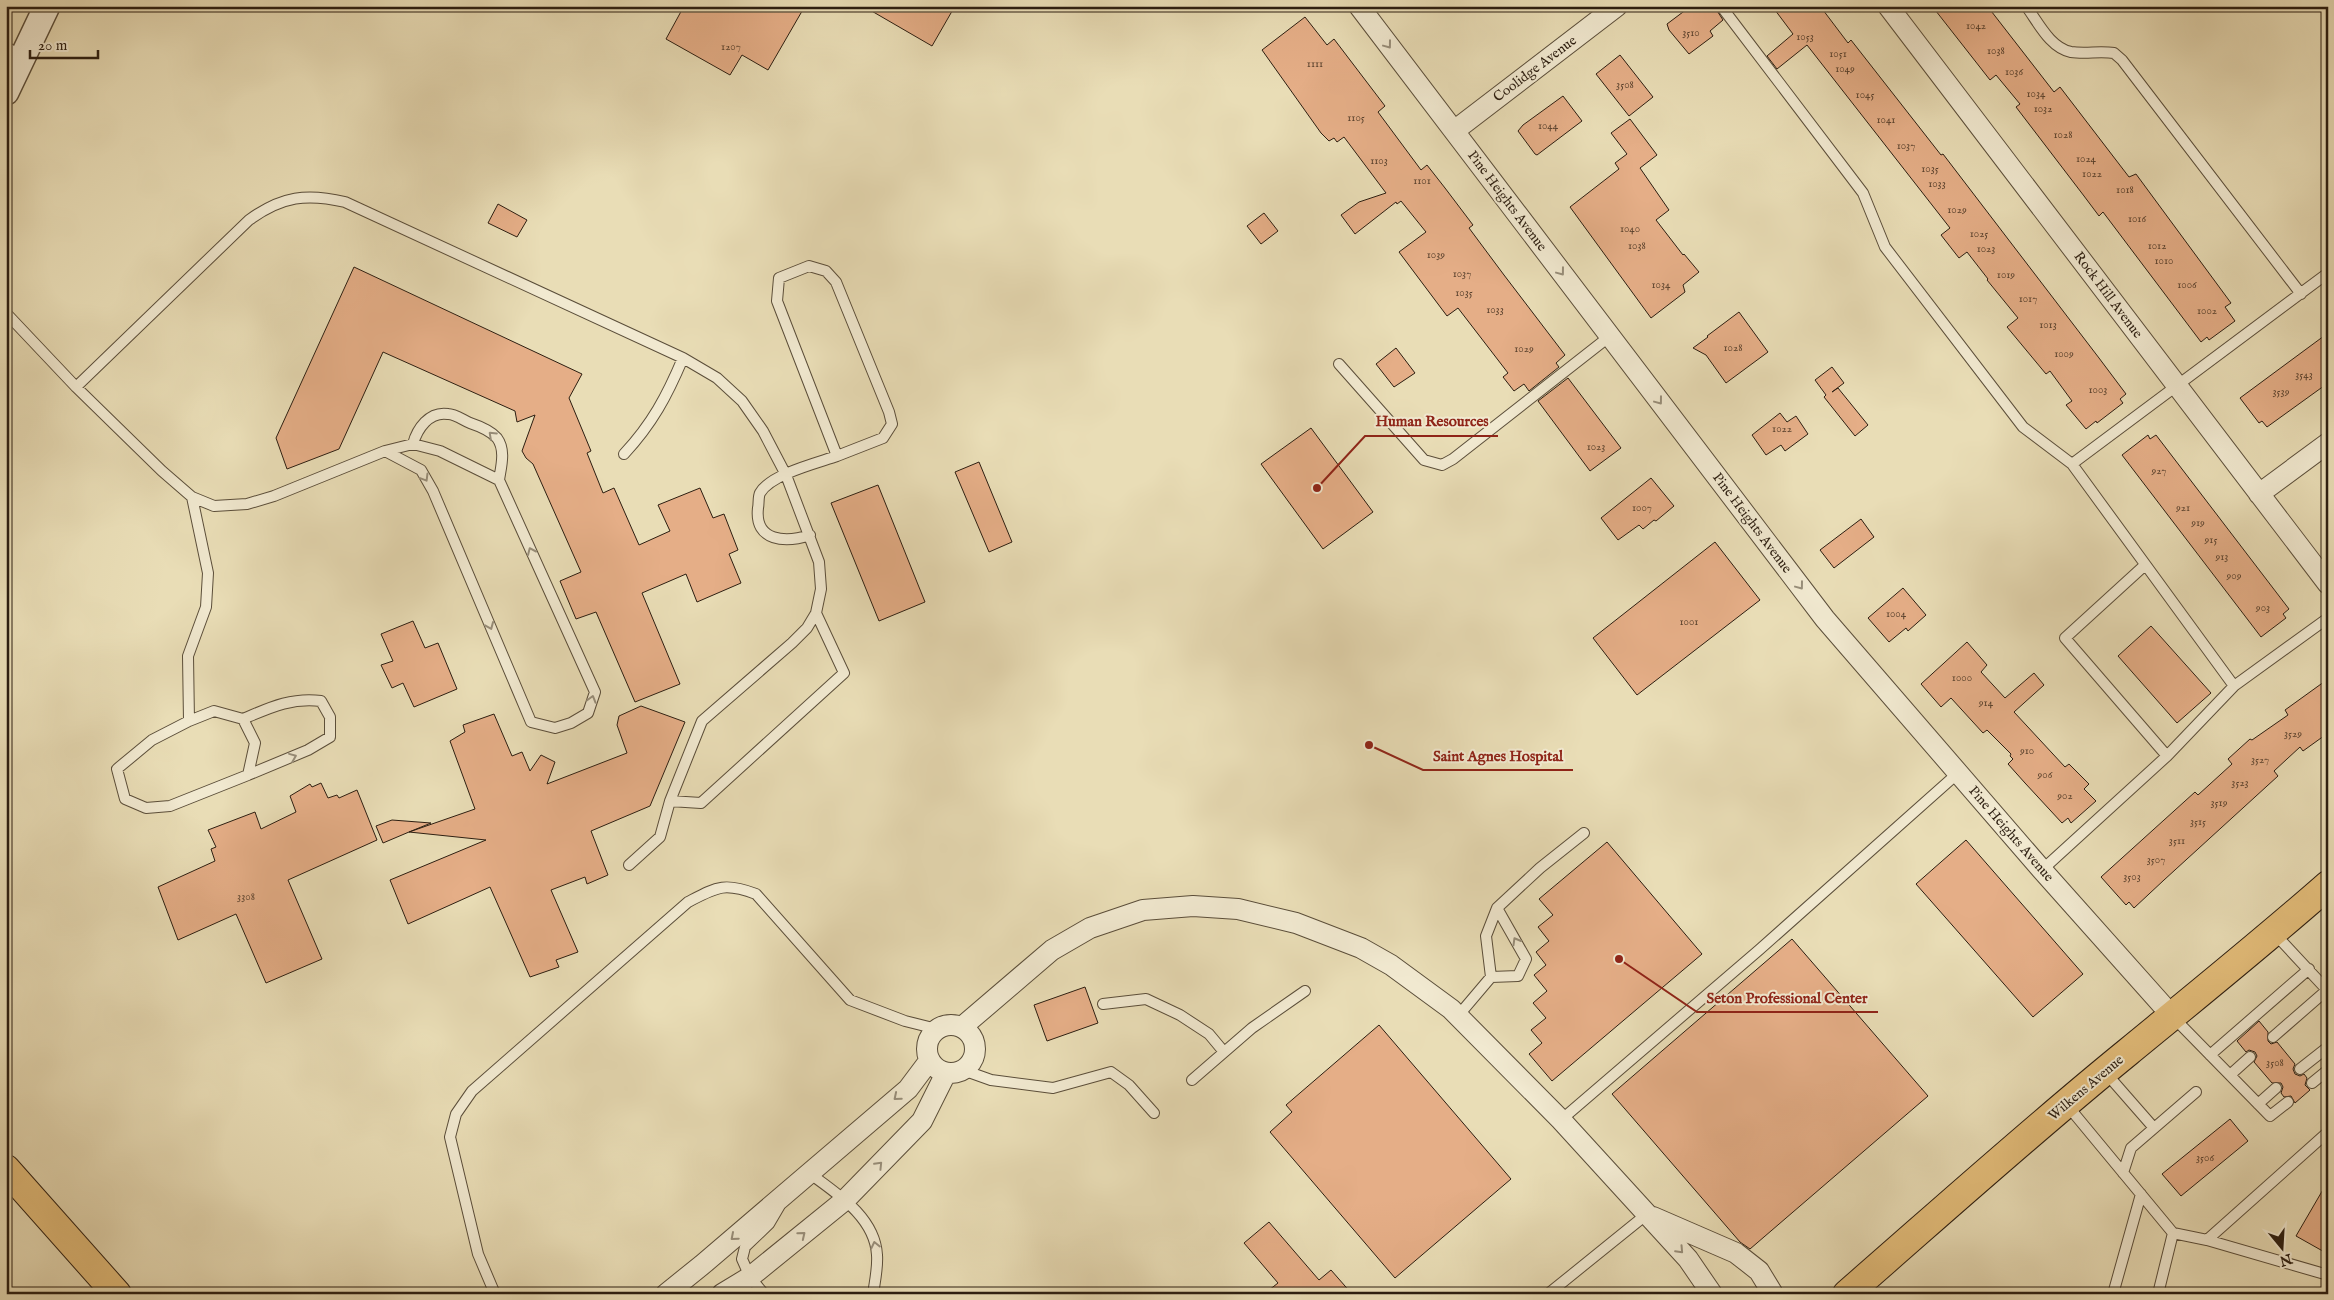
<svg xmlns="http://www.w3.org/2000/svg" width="2334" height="1300" viewBox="0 0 2334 1300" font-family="'IM FELL English',serif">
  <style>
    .building { fill: #e5ae87; stroke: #2c1e11 }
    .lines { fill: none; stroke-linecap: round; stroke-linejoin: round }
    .service-casing { stroke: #5b4e3a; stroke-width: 12 }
    .minor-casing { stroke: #5b4e3a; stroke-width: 22 }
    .tertiary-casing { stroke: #5b4e3a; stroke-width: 28 }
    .primary-casing { stroke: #2c1e11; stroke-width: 30 }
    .service { stroke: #f1e9d0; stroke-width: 10 }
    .minor { stroke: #f1e9d0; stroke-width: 20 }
    .tertiary { stroke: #f1e9d0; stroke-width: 25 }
    .primary { stroke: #e4be7b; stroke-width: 28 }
    .oneway { stroke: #988e7a }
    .labels { text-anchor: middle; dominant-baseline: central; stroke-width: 4; stroke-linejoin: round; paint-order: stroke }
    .number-label { font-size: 11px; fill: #5a422e }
    .street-label { font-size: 14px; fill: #2c1e11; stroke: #f1e9d0 }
    .leader { fill: none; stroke: #8f2418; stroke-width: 2 }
    .callout-dot { fill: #8f2418; stroke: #f1e9d0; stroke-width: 2 }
    .callout-label { font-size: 15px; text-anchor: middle; font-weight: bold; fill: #8f2418; stroke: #f1e9d0; stroke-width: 4; stroke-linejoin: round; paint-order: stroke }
  </style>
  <rect width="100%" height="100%" fill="#e9ddb6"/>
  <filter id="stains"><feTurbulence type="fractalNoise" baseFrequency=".004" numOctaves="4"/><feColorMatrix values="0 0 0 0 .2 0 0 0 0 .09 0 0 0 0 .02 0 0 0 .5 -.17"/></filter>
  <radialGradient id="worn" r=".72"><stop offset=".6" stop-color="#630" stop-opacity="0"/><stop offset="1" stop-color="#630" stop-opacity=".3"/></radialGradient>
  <path class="building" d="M684,6H805L768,70L742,55L730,75L666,39Z
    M863,6H955L932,46Z
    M1691,6H1714L1723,20L1710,31L1713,36L1689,54L1669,30L1667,24Z
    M1772,6H1820L1848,43L1851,40L1941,155L1943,154L2099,358L2126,394L2120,399L2123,403L2097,423L2096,421L2086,429L2066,405L2072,401L2050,371L2046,374L2007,327L2018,318L1987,280L1988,279L1967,252L1959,258L1941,235L1950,228L1807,45L1777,69L1767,56L1793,34Z
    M1932,6H1980L1983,11L1988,7L2054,92L2060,87L2129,177L2136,174L2231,303L2225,307L2235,321L2209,340L2207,337L2201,342L2103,212L2099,216L2084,196L2016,107L2020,104L1996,75L1990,80Z
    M1305,17L1327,45L1334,39L1385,106L1378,112L1421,170L1427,165L1445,188L1473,225L1469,228L1504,275L1565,355L1556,363L1559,367L1529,391L1524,384L1514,391L1503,377L1508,373L1458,308L1447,316L1399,252L1426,232L1401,201L1397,204L1396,202L1355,234L1341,215L1359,202L1386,193L1344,137L1337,142L1334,138L1329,141L1321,133L1262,50Z
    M1620,55L1653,97L1629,116L1596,74Z
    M1563,96L1582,121L1537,155L1535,154L1518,131L1523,125Z
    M1630,119L1657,155L1640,168L1669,210L1656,220L1683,255L1684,254L1699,272L1683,285L1685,292L1651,318L1570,207L1619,169L1615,163L1627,154L1611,133Z
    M498,204L527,220L517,237L488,223Z
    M1264,213L1278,231L1261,244L1247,226Z
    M354,267L582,374L569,398L591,451L587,453L603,493L614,488L639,545L670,531L658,505L700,488L713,518L724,514L738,550L729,554L741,583L697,602L686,574L642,593L680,684L635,702L596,612L576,619L560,581L581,572L533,464L526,458L522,451L535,415L517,422L515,411L383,352L339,449L287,469L276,438Z
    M1739,312L1768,352L1726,383L1706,355L1693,348L1708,337L1707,336Z
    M2328,333V383L2267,427L2262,421L2259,423L2240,398Z
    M1396,348L1415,373L1394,387L1376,364Z
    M1832,367L1844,383L1832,392L1838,388L1868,425L1855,436L1824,397L1826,395L1815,380Z
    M1568,378L1621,448L1590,471L1538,401Z
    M1780,413L1787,422L1796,416L1808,434L1785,451L1781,445L1766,455L1752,435Z
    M1311,428L1373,512L1323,549L1261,464Z
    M2148,435L2150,439L2156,435L2289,609L2283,614L2286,618L2261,637L2122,455Z
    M979,462L1012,542L989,552L955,472Z
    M1651,478L1674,506L1656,521L1654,520L1643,529L1639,525L1618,540L1601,518Z
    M878,485L925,602L879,621L831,503Z
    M1861,519L1874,537L1834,568L1820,550Z
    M1715,542L1760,600L1637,695L1593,638Z
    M1903,588L1926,615L1908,631L1906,628L1889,642L1868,618Z
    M413,621L425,648L438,643L457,689L414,707L403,683L392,688L381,665L393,661L381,634Z
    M2151,626L2211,693L2177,723L2118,656Z
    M1967,642L1987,665L1981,672L2005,698L2034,673L2044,685L2014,712L2065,767L2069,764L2089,784L2084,789L2096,801L2071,823L2068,818L2062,823L2025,783L2008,764L2013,759L2010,756L2011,754L1987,730L1983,733L1951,698L1941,707L1921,684Z
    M2328,679V733L2303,751L2300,747L2274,771L2278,776L2164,880L2134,908L2129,902L2126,905L2101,877L2195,792L2198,795L2232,764L2228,759L2250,739L2252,740L2288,715L2285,710Z
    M641,706L685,722L650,806L591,831L608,875L587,884L585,877L551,890L578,952L556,960L559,967L530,977L490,887L408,924L390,880L486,840L409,832L383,843L376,826L392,820L431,823L409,832L475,809L450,741L465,732L463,725L494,714L512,756L522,752L530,771L541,755L555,762L547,784L627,753L617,725L619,716Z
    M321,783L328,798L337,795L339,798L357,790L377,840L288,880L322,959L266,983L236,914L178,940L158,887L215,861L211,849L216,847L208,830L255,812L261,829L296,812L290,796L310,784L312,787Z
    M1966,840L2083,974L2033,1017L1916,884Z
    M1607,842L1702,954L1552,1081L1529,1054L1542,1043L1531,1030L1546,1018L1533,1003L1547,991L1534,975L1546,965L1536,952L1549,941L1538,927L1553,915L1539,899Z
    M1792,939L1928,1096L1750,1249L1740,1242L1612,1094Z
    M1085,987L1098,1023L1047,1041L1034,1005Z
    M2259,1021L2268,1032V1041L2271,1044L2277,1042L2295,1064L2293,1069L2295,1074L2300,1076L2304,1074L2307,1078L2305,1085L2310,1090L2295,1103L2291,1096L2284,1097L2281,1093L2283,1087L2281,1083H2272L2254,1062L2257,1056L2255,1052L2249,1050L2246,1052L2237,1041Z
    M1379,1025L1511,1179L1395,1278L1270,1132L1292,1112L1286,1105Z
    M2230,1119L2248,1141L2181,1196L2162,1174Z
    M2328,1181V1254L2296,1236Z
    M1269,1222L1319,1280L1331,1270L1352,1294H1264L1278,1283L1244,1243Z"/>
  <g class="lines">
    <g class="service-casing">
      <path id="service" d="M1721,6L1863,193L1885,247L2023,427L2072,464L2234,686
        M2026,6C2038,22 2050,48 2071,52C2085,54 2100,51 2114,53L2122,60L2301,294
        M6,47L22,56
        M809,266L826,271L836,282L889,412L892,424L883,438L837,456L777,301L779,278Z
        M6,313L76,387L162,471L192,497L214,506L247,504L274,496L385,451L413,444L440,451L499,480L595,692L588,713L571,723L555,728L531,722L433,491L421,470L385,451
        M1339,364L1424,460L1442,465L1453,459L1610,336
        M76,387L249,220C282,196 307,193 345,202L683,358L717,378L742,401L763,431L786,475L819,562L821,589L816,613L844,673L701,803L670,801
        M413,444C417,429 429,411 448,414C455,414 463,420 470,423C479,426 490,430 497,438C506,450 501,467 499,480
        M624,454C652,424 667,396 683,358
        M2072,464L2328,273
        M810,535C786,543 754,542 758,508C759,504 758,497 760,493C771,474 817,463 837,456
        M2145,565L2065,638L2167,756
        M243,719C269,708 292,697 321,701L330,717V737L308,750L248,775
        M189,721L214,711L243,719L255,743L248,775L170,806L146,808L125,799L117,769L152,740L189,721L188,656L206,607L208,573L192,497
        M629,865L660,837L670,801L702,721L792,643L807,628L816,613
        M2042,870L2167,756L2234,686L2328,618
        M2275,934L2328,991
        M1491,977L1518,976L1526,959L1497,908
        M1103,1004L1146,999L1180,1015L1209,1034L1224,1052
        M1458,1016L1491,977L1486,936L1497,908L1540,868L1584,833
        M2173,1017L2270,1116L2288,1102
        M2273,1037L2327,990
        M2210,1055L2309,969
        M2300,1069L2328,1047
        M963,1070L991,1080L1053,1088L1111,1072L1129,1085L1154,1113
        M2105,1072L2154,1128
        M2230,1075L2250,1057
        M1192,1080L1252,1028L1305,991
        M2312,1083L2328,1070
        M2258,1104L2276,1088
        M2067,1105L2173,1233L2158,1294
        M1561,1120L1759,950L1958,773
        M809,1173C836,1193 875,1217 877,1255C878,1267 875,1281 873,1294
        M2123,1173L2131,1148L2196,1092
        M2173,1233L2207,1240L2328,1132
        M2207,1240L2328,1275
        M495,1294L478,1254L450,1137L456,1114L472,1091L688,902C717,887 724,882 756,894L850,1000L905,1021L937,1029
        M764,1294L750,1277L742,1259L745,1247L769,1224L779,1207
        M1548,1294L1647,1214
        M2113,1294L2141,1194"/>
    </g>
    <g class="minor-casing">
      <path id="minor" d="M1359,6L1825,619L2042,870L2173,1017
        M1888,6L2328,584
        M1454,131L1617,6
        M2259,494L2328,443
        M927 1049a24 24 0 1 1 48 0a24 24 0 1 1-48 0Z
        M962,1027L1052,950L1090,928L1143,910L1193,906L1238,909L1296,923L1361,948L1391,965L1451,1009L1561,1120L1688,1259L1712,1294
        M1653,1217L1736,1253L1759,1271L1773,1294
        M666,1294L702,1265L908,1089L929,1061
        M722,1294L750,1277L845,1200L922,1121L946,1073"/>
    </g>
    <g class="tertiary-casing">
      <path id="tertiary" d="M6,92L47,6"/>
    </g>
    <g class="primary-casing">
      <path id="primary" d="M6,1169L117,1294
        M1847,1294C1940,1213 2032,1130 2128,1052C2195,997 2262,943 2328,885"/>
    </g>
    <use href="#service" class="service"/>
    <use href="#minor" class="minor"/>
    <use href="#tertiary" class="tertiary"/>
    <use href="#primary" class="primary"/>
  </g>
  <defs><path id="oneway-chevron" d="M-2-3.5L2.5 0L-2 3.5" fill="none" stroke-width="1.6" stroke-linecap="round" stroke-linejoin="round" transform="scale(1.25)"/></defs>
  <g class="oneway">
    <use href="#oneway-chevron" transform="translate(1388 45) rotate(53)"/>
    <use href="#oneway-chevron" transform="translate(1561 272) rotate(53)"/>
    <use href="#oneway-chevron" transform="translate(1659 401) rotate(53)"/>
    <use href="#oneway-chevron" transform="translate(492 435) rotate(-137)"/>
    <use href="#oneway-chevron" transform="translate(425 478) rotate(59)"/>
    <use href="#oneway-chevron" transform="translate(531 551) rotate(-114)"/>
    <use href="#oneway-chevron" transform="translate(1800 586) rotate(53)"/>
    <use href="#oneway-chevron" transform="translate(490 626) rotate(67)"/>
    <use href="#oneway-chevron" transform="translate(592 699) rotate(-74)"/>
    <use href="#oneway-chevron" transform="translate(293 757) rotate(-22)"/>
    <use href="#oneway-chevron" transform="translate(1516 941) rotate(-120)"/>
    <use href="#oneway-chevron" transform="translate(897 1097) rotate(140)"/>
    <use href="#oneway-chevron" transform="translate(879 1165) rotate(-46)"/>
    <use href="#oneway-chevron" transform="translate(802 1235) rotate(-39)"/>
    <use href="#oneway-chevron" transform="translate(734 1237) rotate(139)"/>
    <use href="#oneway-chevron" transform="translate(875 1245) rotate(-103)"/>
    <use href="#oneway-chevron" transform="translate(1680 1250) rotate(47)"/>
  </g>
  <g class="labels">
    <g class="number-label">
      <text x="1976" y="26">1042</text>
      <text x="1691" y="33">3510</text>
      <text x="1805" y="37">1053</text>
      <text x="731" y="47">1207</text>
      <text x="1996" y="51">1038</text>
      <text x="1838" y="54">1051</text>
      <text x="1315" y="64">1111</text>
      <text x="1845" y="69">1049</text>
      <text x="2014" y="72">1036</text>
      <text x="1625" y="85">3508</text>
      <text x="2036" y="94">1034</text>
      <text x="1865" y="95">1045</text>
      <text x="2043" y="109">1032</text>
      <text x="1356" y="118">1105</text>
      <text x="1886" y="120">1041</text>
      <text x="1548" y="126">1044</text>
      <text x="2063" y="135">1028</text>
      <text x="1906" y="146">1037</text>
      <text x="2086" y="159">1024</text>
      <text x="1379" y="161">1103</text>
      <text x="1930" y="169">1035</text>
      <text x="2092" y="174">1022</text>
      <text x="1422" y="181">1101</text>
      <text x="1937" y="184">1033</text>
      <text x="2125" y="190">1018</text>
      <text x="1957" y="210">1029</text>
      <text x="2137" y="219">1016</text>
      <text x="1630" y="229">1040</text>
      <text x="1979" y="234">1025</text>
      <text x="1637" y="246">1038</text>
      <text x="2157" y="246">1012</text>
      <text x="1986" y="249">1023</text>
      <text x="1436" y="255">1039</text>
      <text x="2164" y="261">1010</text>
      <text x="1462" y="274">1037</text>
      <text x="2006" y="275">1019</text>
      <text x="1661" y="285">1034</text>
      <text x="2187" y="285">1006</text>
      <text x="1464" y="293">1035</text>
      <text x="2028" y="299">1017</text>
      <text x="1495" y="310">1033</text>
      <text x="2207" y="311">1002</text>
      <text x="2048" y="325">1013</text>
      <text x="1733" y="348">1028</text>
      <text x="1524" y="349">1029</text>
      <text x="2064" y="354">1009</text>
      <text x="2304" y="375">3543</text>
      <text x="2098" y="390">1003</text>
      <text x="2281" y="392">3539</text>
      <text x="1782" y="429">1022</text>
      <text x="1596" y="447">1023</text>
      <text x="2159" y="471">927</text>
      <text x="1642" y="508">1007</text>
      <text x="2183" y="508">921</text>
      <text x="2198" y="523">919</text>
      <text x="2211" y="540">915</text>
      <text x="2222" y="557">913</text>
      <text x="2234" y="576">909</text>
      <text x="2263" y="608">903</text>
      <text x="1896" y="614">1004</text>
      <text x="1689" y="622">1001</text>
      <text x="1962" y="678">1000</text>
      <text x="1986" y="703">914</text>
      <text x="2293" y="734">3529</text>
      <text x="2027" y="751">910</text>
      <text x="2260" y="760">3527</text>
      <text x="2045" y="775">906</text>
      <text x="2240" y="783">3523</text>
      <text x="2065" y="796">902</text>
      <text x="2219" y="803">3519</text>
      <text x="2198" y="822">3515</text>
      <text x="2177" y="841">3511</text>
      <text x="2156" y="860">3507</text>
      <text x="2132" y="877">3503</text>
      <text x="246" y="897">3308</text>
      <text x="2275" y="1063">3508</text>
      <text x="2205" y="1158">3506</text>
    </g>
    <g class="street-label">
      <text transform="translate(1535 69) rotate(-37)">Coolidge Avenue</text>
      <text transform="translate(1507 201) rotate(53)">Pine Heights Avenue</text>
      <text transform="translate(2108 295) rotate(53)">Rock Hill Avenue</text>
      <text transform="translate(1752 523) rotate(53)">Pine Heights Avenue</text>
      <text transform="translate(2011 834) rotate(49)">Pine Heights Avenue</text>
      <text transform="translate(2086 1088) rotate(-40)">Wilkens Avenue</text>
    </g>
  </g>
  <path class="leader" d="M1317 488L1365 436H1498M1369 745L1423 770H1573M1619 959L1697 1012H1878"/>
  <g class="callout-dot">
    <circle cx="1317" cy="488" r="5"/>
    <circle cx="1369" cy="745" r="5"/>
    <circle cx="1619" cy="959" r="5"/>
  </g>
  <g class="callout-label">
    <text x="1432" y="426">Human Resources</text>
    <text x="1498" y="761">Saint Agnes Hospital</text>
    <text x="1787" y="1003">Seton Professional Center</text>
  </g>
  <rect width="2334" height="1300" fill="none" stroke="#e9ddb6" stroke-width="25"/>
  <rect x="8" y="8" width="2319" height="1285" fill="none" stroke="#2c1e11" stroke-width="2.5"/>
  <rect x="12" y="12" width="2309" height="1275" fill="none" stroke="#2c1e11"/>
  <g transform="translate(2282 1248) rotate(162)" stroke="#f1e9d0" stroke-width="4" paint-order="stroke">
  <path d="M0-4L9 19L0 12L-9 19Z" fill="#2c1e11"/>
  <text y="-8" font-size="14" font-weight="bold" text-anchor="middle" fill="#2c1e11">N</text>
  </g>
  <path d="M30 50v8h68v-8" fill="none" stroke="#2c1e11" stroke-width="2.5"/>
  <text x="38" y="50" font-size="15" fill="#2c1e11" stroke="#f1e9d0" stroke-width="4" paint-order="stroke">20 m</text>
  <rect width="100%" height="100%" filter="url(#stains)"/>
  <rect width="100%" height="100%" fill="url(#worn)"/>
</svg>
